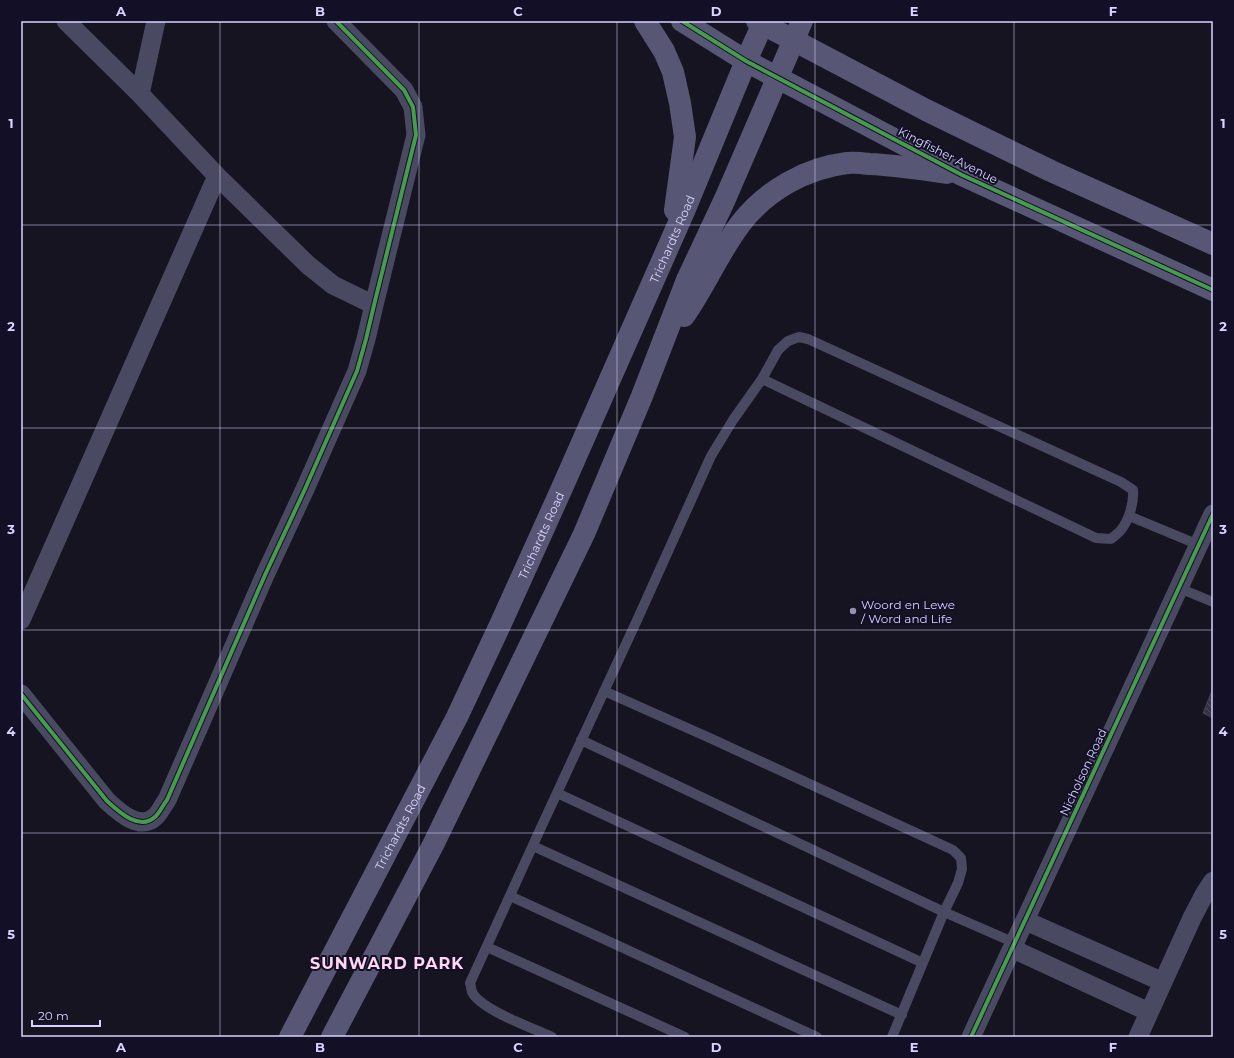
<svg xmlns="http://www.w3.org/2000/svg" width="1234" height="1058" viewBox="0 0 1234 1058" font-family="Montserrat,sans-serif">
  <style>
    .building { fill: url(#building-back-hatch); stroke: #433f54 }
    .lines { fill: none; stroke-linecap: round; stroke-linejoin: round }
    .lane { stroke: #4a4962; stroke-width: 10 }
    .street { stroke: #4a4962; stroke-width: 19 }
    .secondary { stroke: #575674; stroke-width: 22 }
    .cycleway-casing { stroke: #130f26; stroke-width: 6 }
    .cycleway { stroke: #469c4c; stroke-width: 4 }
    .grid { fill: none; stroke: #d9d4ff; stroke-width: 1; stroke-opacity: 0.55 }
    .poi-dot { fill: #9591b1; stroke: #130f26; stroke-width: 1.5 }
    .labels { text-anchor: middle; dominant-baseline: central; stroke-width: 4; stroke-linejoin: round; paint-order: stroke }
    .street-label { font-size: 12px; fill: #d9d4ff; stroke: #130f26 }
    .poi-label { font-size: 12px; fill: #d9d4ff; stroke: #130f26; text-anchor: start }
    .district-label { font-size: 16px; font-weight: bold; letter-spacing: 1px; fill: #ffd6f0; stroke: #130f26 }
    .neatline { fill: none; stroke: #d9d4ff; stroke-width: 1.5 }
    .grid-label { font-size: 13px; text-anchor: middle; font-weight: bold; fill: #d9d4ff }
  </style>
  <defs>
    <pattern id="building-back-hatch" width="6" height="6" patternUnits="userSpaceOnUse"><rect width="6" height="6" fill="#343243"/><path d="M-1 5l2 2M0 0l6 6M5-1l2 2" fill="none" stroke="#514f5f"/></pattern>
  </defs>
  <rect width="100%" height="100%" fill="#161421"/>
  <path class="building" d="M1213,688V718L1203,713Z"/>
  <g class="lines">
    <path class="lane" d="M1129,516L1199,545
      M1179,588L1213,602
      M604,691L712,739L953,850L961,858L962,869L958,883L944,912L892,1037
      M581,740L944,912L1015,943
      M557,793L923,963
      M533,846L902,1015
      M510,896L817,1037
      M487,947L685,1037
      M552,1037C533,1028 481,1010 472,992C471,989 471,986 470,983L544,821L638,618L711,456L733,420L762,379L778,350L788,341L799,337L808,339L1121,482L1133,490C1134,503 1129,520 1121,530C1118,534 1114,536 1111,539L1096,538L762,379"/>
    <path class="street" d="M66,21L140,94L217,176L308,265L333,285L374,305
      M140,94L156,21
      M21,620L217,176
      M21,694L107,801C119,812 140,832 156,816C160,812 163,805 167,800L265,575L305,489L357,371L366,339L374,305L416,135L413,107L404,90L336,21
      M1026,921L1163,982
      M1013,949L1149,1012
      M971,1037L1213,514
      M1138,1037L1192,918L1205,893L1213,881"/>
    <g class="secondary">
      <path d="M645,21L664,51L673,72L680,103L685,137L675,210"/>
      <path d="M682,21L746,61L962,175L1213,290"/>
      <path d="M757,21L926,110L1051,171L1213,244"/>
      <path d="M684,316C705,286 719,252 741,223C767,190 806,168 847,163C854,162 862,163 869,164C895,165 921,169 947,173"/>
      <path id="s1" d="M290,1037L457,717L501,623L562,488L685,209L746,61L764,21"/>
      <path d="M332,1037L433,845L584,534L642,396L687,280L725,199L802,21"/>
    </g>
    <g class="cycleway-casing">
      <path id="cycleway" d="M682,21L746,61L962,175L1213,290
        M21,694L107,801C119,812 140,832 156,816C160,812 163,805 167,800L265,575L305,489L357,371L366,339L374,305L416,135L413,107L404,90L336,21
        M971,1037L1213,514"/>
    </g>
    <use href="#cycleway" class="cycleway"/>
  </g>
  <path class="grid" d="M220,21V1037M419,21V1037M617,21V1037M815,21V1037M1014,21V1037M21,225H1213M21,428H1213M21,630H1213M21,833H1213"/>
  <circle class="poi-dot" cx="853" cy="611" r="4"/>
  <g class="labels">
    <g class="street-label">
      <text transform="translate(948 155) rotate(27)">Kingfisher Avenue</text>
      <text stroke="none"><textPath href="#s1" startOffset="885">Trichardts Road</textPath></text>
      <text stroke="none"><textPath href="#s1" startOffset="561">Trichardts Road</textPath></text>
      <text transform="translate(1083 772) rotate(-65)">Nicholson Road</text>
      <text stroke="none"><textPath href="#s1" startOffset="237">Trichardts Road</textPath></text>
    </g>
    <g class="poi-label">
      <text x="861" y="604">Woord en Lewe<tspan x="861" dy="14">/ Word and Life</tspan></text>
    </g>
    <g class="district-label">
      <text x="387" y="963">SUNWARD PARK</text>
    </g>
  </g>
  <rect width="1234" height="1058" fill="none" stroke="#130f26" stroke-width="44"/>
  <path d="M32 1020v6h68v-6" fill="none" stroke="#d9d4ff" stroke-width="2"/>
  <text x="38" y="1020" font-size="12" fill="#d9d4ff" stroke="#130f26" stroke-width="3" paint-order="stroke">20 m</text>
  <rect x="22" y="22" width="1190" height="1014" class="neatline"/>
  <g class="grid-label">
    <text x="121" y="16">A</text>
    <text x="320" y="16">B</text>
    <text x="518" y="16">C</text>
    <text x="716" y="16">D</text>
    <text x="914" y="16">E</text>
    <text x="1113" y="16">F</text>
    <text x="11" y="128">1</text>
    <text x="1223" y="128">1</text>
    <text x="11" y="331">2</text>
    <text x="1223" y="331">2</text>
    <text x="11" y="534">3</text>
    <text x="1223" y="534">3</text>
    <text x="11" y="736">4</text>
    <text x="1223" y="736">4</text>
    <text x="11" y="939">5</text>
    <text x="1223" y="939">5</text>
    <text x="121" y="1052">A</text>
    <text x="320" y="1052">B</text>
    <text x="518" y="1052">C</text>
    <text x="716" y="1052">D</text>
    <text x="914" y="1052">E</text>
    <text x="1113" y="1052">F</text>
  </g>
</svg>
